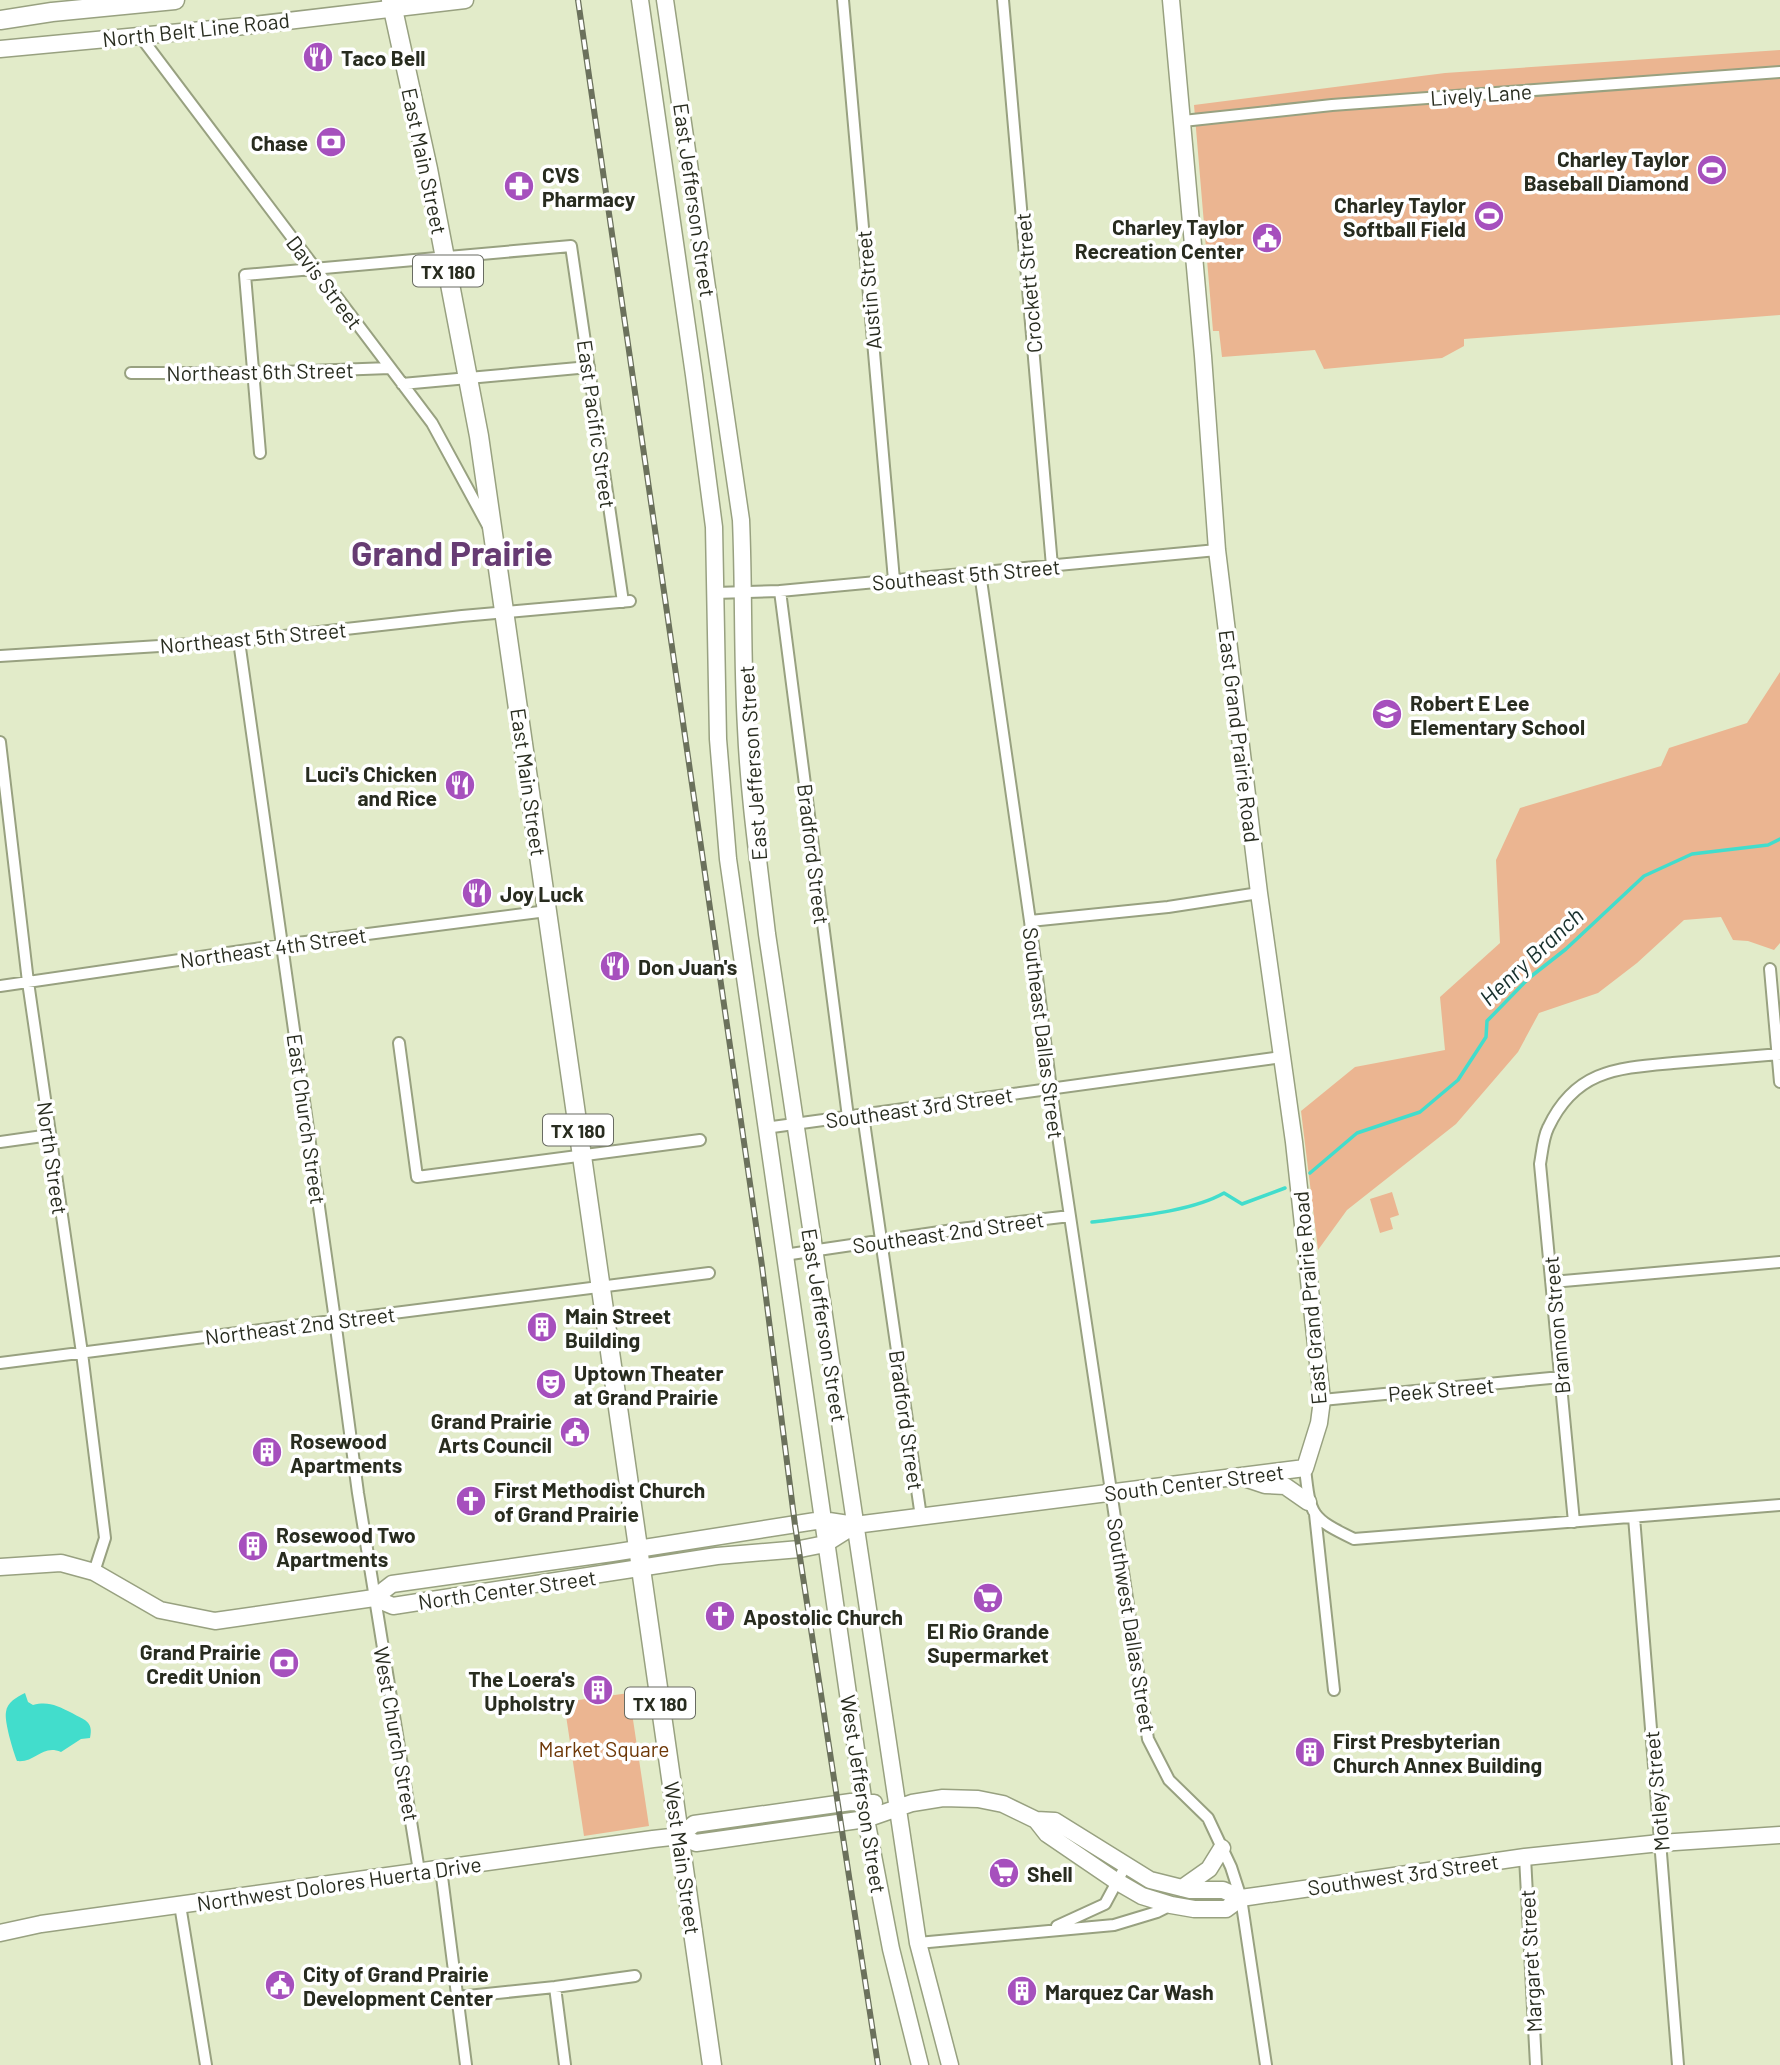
<svg xmlns="http://www.w3.org/2000/svg" width="1780" height="2065" viewBox="0 0 1780 2065" font-family="Barlow,sans-serif">
  <style>
    .green { fill: #ebb591 }
    .water { fill: #42ddcc }
    .lines { fill: none; stroke-linecap: round; stroke-linejoin: round }
    .stream { stroke: #42ddcc; stroke-width: 3.5 }
    .street-casing { stroke: #98a180; stroke-width: 14 }
    .secondary-casing { stroke: #98a180; stroke-width: 19 }
    .primary-casing { stroke: #98a180; stroke-width: 21 }
    .street { stroke: #fff; stroke-width: 10 }
    .secondary { stroke: #fff; stroke-width: 16 }
    .primary { stroke: #fff; stroke-width: 18 }
    .rail-casing { stroke: #6b715c; stroke-width: 6 }
    .rail { stroke: #fff; stroke-width: 3.5; stroke-dasharray: 10; stroke-linecap: butt }
    .labels { text-anchor: middle; dominant-baseline: central; stroke-width: 7; stroke-linejoin: round; paint-order: stroke }
    .shield { fill: #fff; stroke: #686b62; stroke-width: 2 }
    .shield-label { font-size: 19px; font-weight: bold; fill: #282c1f }
    .street-label { font-size: 21px; fill: #282c1f; stroke: #fff }
    .poi-label { font-size: 21px; font-weight: bold; fill: #282c1f; stroke: #fff; text-anchor: start }
    .park-label { font-size: 21px; fill: #6e3807; stroke: #fff }
    .water-label { font-size: 23px; font-style: italic; fill: #162f2c; stroke: #fff }
    .town-label { font-size: 35px; font-weight: bold; fill: #673c73; stroke: #fff }
  </style>
  <rect width="100%" height="100%" fill="#e2ebc9"/>
  <path class="green" d="M1780,50V315L1464,339V346L1442,358L1324,369L1315,350L1222,357L1219,331H1213L1194,105L1445,73Z
    M1780,672V943L1774,950L1748,941L1733,940L1721,917L1684,920L1637,963L1598,993L1539,1013L1518,1052L1456,1124L1347,1210L1318,1250L1301,1111L1355,1067L1445,1050L1440,997L1500,943L1496,860L1520,808L1661,766L1669,748L1747,723Z
    M1392,1192L1399,1215L1390,1218L1393,1229L1380,1233L1370,1199Z
    M629,1693L649,1826L584,1836L564,1702Z"/>
  <path class="water" d="M25,1693L28,1702L33,1705C49,1701 57,1706 72,1713C84,1720 94,1721 90,1738L81,1739L61,1752C42,1744 36,1763 17,1761C13,1751 4,1721 6,1712C7,1702 17,1697 25,1693Z"/>
  <g class="lines">
    <path class="stream" d="M1310,1173L1357,1133L1420,1112L1458,1080L1486,1037L1487,1021L1529,978L1566,949L1644,876L1692,854L1768,845L1780,839
      M1092,1222C1130,1217 1191,1212 1224,1193L1242,1204L1285,1188"/>
    <g class="street-casing">
      <path id="street" d="M843,0L894,580
        M1003,0L1052,566
        M140,36L432,423L488,526
        M1183,121L1332,105L1780,72
        M131,373H252L390,368
        M402,384L589,367
        M260,453L245,275L571,246L623,602
        M980,573L1030,921L1051,1089L1148,1739L1169,1780L1208,1818L1231,1867L1241,1898L1266,2065
        M780,591L848,1117
        M715,593L780,591L1217,550
        M239,641L335,1320L358,1493L419,1871
        M0,656L239,641L462,616L630,601
        M0,742L28,982L82,1353L105,1538L94,1572
        M1030,921L1168,907L1259,893
        M1770,969L1780,1082
        M0,986L282,945L547,911
        M399,1043L417,1177L700,1140
        M863,1115L921,1517
        M765,1128L1282,1057
        M0,1142L50,1135
        M784,1255L960,1229L1070,1216
        M1552,1282L1780,1262
        M0,1363L709,1273
        M1322,1400L1561,1377
        M1305,1468C1310,1516 1311,1518 1354,1539L1780,1505
        M1315,1514L1334,1690
        M1634,1517L1678,2065
        M1574,1522L1540,1164C1542,1153 1543,1138 1548,1128C1575,1070 1617,1068 1673,1063C1709,1060 1744,1057 1780,1054
        M1525,1857L1536,2065
        M441,1869L466,2065
        M180,1905L206,2065
        M1057,1926L1105,1904L1126,1865
        M918,1943L1114,1925L1157,1912L1171,1905
        M555,1987L565,2065
        M458,1997L555,1987L635,1976"/>
    </g>
    <g class="secondary-casing">
      <path id="secondary" d="M640,0L694,375L714,527L718,739L728,859L866,1819L891,1949L920,2065
        M665,0L741,520C744,589 742,659 746,728C749,797 759,865 767,934L918,1943L950,2065
        M0,49L245,26L465,0
        M1244,1478L1265,1485L1285,1486L1308,1502
        M0,1567L61,1563L94,1572L160,1610L215,1621L374,1598L392,1584L612,1553L822,1520L855,1525L1305,1468L1319,1423L1322,1400L1294,1142L1259,893L1217,550L1203,356L1171,0
        M374,1598L393,1606L717,1556L800,1549L825,1544L855,1525
        M1036,1820L1047,1834L1116,1881L1142,1896L1171,1905L1194,1909H1226L1241,1898L1525,1857L1660,1843L1780,1835
        M680,1836L694,1824L851,1802L874,1803
        M1182,1888L1209,1869L1222,1848
        M0,1933L41,1924L653,1839L680,1836L696,1843L866,1819L912,1803L943,1798L978,1799L1003,1804L1036,1820L1055,1821L1150,1880L1190,1890H1223L1241,1898"/>
    </g>
    <g class="primary-casing">
      <path id="primary" d="M391,0L428,169L479,436L712,2065
        M0,20L52,12L175,0"/>
    </g>
    <use href="#street" class="street"/>
    <use href="#secondary" class="secondary"/>
    <use href="#primary" class="primary"/>
    <g class="rail-casing">
      <path id="rail" d="M578,0L762,1266L795,1525L878,2065"/>
    </g>
    <use href="#rail" class="rail"/>
  </g>
  <defs>
    <g id="restaurant-disc" transform="scale(1.575)"><circle r="9.5" fill="#a650bd" stroke="#fff"/><path d="M-5-6h1v4h1v-4h1v4h1v-4h1v5L-1.5 .5V6h-2V.5L-5-1ZM5-6V6H3V1.5H1.5Q1.5-4 5-6Z" fill="#fff"/></g>
    <g id="bank-disc" transform="scale(1.575)"><circle r="9.5" fill="#a650bd" stroke="#fff"/><path d="M-6-4H6V4H-6ZM0-2.3a2.3 2.3 0 1 0 0 4.6a2.3 2.3 0 1 0 0-4.6Z" fill="#fff"/></g>
    <g id="stadium-disc" transform="scale(1.575)"><circle r="9.5" fill="#a650bd" stroke="#fff"/><path d="M0-5a6.5 5 0 1 0 0 10a6.5 5 0 1 0 0-10ZM-3.5-1.8h7v3.6h-7Z" fill="#fff"/></g>
    <g id="pharmacy-disc" transform="scale(1.575)"><circle r="9.5" fill="#a650bd" stroke="#fff"/><path d="M-2-6h4v4h4v4h-4v4h-4v-4h-4v-4h4Z" fill="#fff"/></g>
    <g id="civic-disc" transform="scale(1.575)"><circle r="9.5" fill="#a650bd" stroke="#fff"/><path d="M-.6-6.5H3V-4.5H.6V-3L4-1V1h2V6H-6V1h2V-1L-.6-3ZM-1.2 2.5V6h2.4V2.5Z" fill="#fff"/></g>
    <g id="school-disc" transform="scale(1.575)"><circle r="9.5" fill="#a650bd" stroke="#fff"/><path d="M0-5L7-2L0 1L-7-2ZM-4 1L0 2.5L4 1V4Q0 6-4 4Z" fill="#fff"/></g>
    <g id="building-disc" transform="scale(1.575)"><circle r="9.5" fill="#a650bd" stroke="#fff"/><path d="M-4-6H4V6H1V3H-1V6H-4ZM-2.5-4.3h1.7v1.8h-1.7ZM.8-4.3h1.7v1.8H.8ZM-2.5-1h1.7V.8h-1.7ZM.8-1h1.7V.8H.8Z" fill="#fff"/></g>
    <g id="theatre-disc" transform="scale(1.575)"><circle r="9.5" fill="#a650bd" stroke="#fff"/><path d="M-5-5.5Q0-4 5-5.5V0Q5 5 0 6Q-5 5-5 0ZM-3.3-2.5H-1v1.5H-3.3ZM1-2.5H3.3v1.5H1ZM-2.8 1Q0 5.5 2.8 1Z" fill="#fff"/></g>
    <g id="church-disc" transform="scale(1.575)"><circle r="9.5" fill="#a650bd" stroke="#fff"/><path d="M-1.2-6h2.4v3.5h3.3v2.4h-3.3V6h-2.4V-.1h-3.3v-2.4h3.3Z" fill="#fff"/></g>
    <g id="supermarket-disc" transform="scale(1.575)"><circle r="9.5" fill="#a650bd" stroke="#fff"/><path d="M-6-5.5h2.5l.6 2H6L4.5 2H-2.5L-4.4-4H-6ZM-1.5 3.2a1.3 1.3 0 1 0 .1 0ZM3 3.2a1.3 1.3 0 1 0 .1 0Z" fill="#fff"/></g>
  </defs>
  <g fill-rule="evenodd">
    <use href="#restaurant-disc" x="318" y="57"/>
    <use href="#bank-disc" x="331" y="142"/>
    <use href="#stadium-disc" x="1712" y="170"/>
    <use href="#pharmacy-disc" x="519" y="186"/>
    <use href="#stadium-disc" x="1489" y="216"/>
    <use href="#civic-disc" x="1267" y="238"/>
    <use href="#school-disc" x="1387" y="714"/>
    <use href="#restaurant-disc" x="460" y="785"/>
    <use href="#restaurant-disc" x="477" y="893"/>
    <use href="#restaurant-disc" x="615" y="966"/>
    <use href="#building-disc" x="542" y="1327"/>
    <use href="#theatre-disc" x="551" y="1384"/>
    <use href="#civic-disc" x="575" y="1432"/>
    <use href="#building-disc" x="267" y="1452"/>
    <use href="#church-disc" x="471" y="1501"/>
    <use href="#building-disc" x="253" y="1546"/>
    <use href="#supermarket-disc" x="988" y="1598"/>
    <use href="#church-disc" x="720" y="1616"/>
    <use href="#bank-disc" x="284" y="1663"/>
    <use href="#building-disc" x="598" y="1690"/>
    <use href="#building-disc" x="1310" y="1752"/>
    <use href="#supermarket-disc" x="1004" y="1873"/>
    <use href="#civic-disc" x="280" y="1985"/>
    <use href="#building-disc" x="1022" y="1991"/>
  </g>
  <g class="labels">
    <g class="shield">
      <rect x="413" y="255.5" width="70" height="31" rx="5"/>
      <rect x="543" y="1114.5" width="70" height="31" rx="5"/>
      <rect x="625" y="1687.5" width="70" height="31" rx="5"/>
    </g>
    <g class="shield-label">
      <text x="448" y="271">TX 180</text>
      <text x="578" y="1130">TX 180</text>
      <text x="660" y="1703">TX 180</text>
    </g>
    <g class="street-label">
      <text transform="translate(196 29) rotate(-6)">North Belt Line Road</text>
      <text transform="translate(1481 94) rotate(-4)">Lively Lane</text>
      <text transform="translate(425 161) rotate(78)">East Main Street</text>
      <text transform="translate(695 200) rotate(82)">East Jefferson Street</text>
      <text transform="translate(325 282) rotate(53)">Davis Street</text>
      <text transform="translate(1028 283) rotate(-95)">Crockett Street</text>
      <text transform="translate(868 290) rotate(-95)">Austin Street</text>
      <text transform="translate(260 371) rotate(-1)">Northeast 6th Street</text>
      <text transform="translate(597 424) rotate(82)">East Pacific Street</text>
      <text transform="translate(966 574) rotate(-5)">Southeast 5th Street</text>
      <text transform="translate(253 637) rotate(-5)">Northeast 5th Street</text>
      <text transform="translate(1240 736) rotate(83)">East Grand Prairie Road</text>
      <text transform="translate(752 763) rotate(-94)">East Jefferson Street</text>
      <text transform="translate(529 782) rotate(82)">East Main Street</text>
      <text transform="translate(814 854) rotate(83)">Bradford Street</text>
      <text transform="translate(273 947) rotate(-8)">Northeast 4th Street</text>
      <text transform="translate(1044 1033) rotate(83)">Southeast Dallas Street</text>
      <text transform="translate(919 1107) rotate(-8)">Southeast 3rd Street</text>
      <text transform="translate(307 1119) rotate(82)">East Church Street</text>
      <text transform="translate(53 1158) rotate(82)">North Street</text>
      <text transform="translate(948 1232) rotate(-8)">Southeast 2nd Street</text>
      <text transform="translate(1309 1298) rotate(-95)">East Grand Prairie Road</text>
      <text transform="translate(300 1325) rotate(-7)">Northeast 2nd Street</text>
      <text transform="translate(825 1325) rotate(81)">East Jefferson Street</text>
      <text transform="translate(1556 1325) rotate(-95)">Brannon Street</text>
      <text transform="translate(1441 1389) rotate(-5)">Peek Street</text>
      <text transform="translate(907 1420) rotate(82)">Bradford Street</text>
      <text transform="translate(1194 1482) rotate(-7)">South Center Street</text>
      <text transform="translate(507 1589) rotate(-8)">North Center Street</text>
      <text transform="translate(1132 1625) rotate(81)">Southwest Dallas Street</text>
      <text transform="translate(397 1734) rotate(80)">West Church Street</text>
      <text transform="translate(1656 1791) rotate(-95)">Motley Street</text>
      <text transform="translate(864 1794) rotate(81)">West Jefferson Street</text>
      <text transform="translate(683 1858) rotate(82)">West Main Street</text>
      <text transform="translate(1403 1874) rotate(-8)">Southwest 3rd Street</text>
      <text transform="translate(339 1883) rotate(-8)">Northwest Dolores Huerta Drive</text>
      <text transform="translate(1530 1961) rotate(-93)">Margaret Street</text>
    </g>
    <g class="poi-label">
      <text x="341" y="57">Taco Bell</text>
      <text x="308" y="142" text-anchor="end">Chase</text>
      <text x="1689" y="158" text-anchor="end">Charley Taylor<tspan x="1689" dy="24">Baseball Diamond</tspan></text>
      <text x="542" y="174">CVS<tspan x="542" dy="24">Pharmacy</tspan></text>
      <text x="1466" y="204" text-anchor="end">Charley Taylor<tspan x="1466" dy="24">Softball Field</tspan></text>
      <text x="1244" y="226" text-anchor="end">Charley Taylor<tspan x="1244" dy="24">Recreation Center</tspan></text>
      <text x="1410" y="702">Robert E Lee<tspan x="1410" dy="24">Elementary School</tspan></text>
      <text x="437" y="773" text-anchor="end">Luci's Chicken<tspan x="437" dy="24">and Rice</tspan></text>
      <text x="500" y="893">Joy Luck</text>
      <text x="638" y="966">Don Juan's</text>
      <text x="565" y="1315">Main Street<tspan x="565" dy="24">Building</tspan></text>
      <text x="574" y="1372">Uptown Theater<tspan x="574" dy="24">at Grand Prairie</tspan></text>
      <text x="552" y="1420" text-anchor="end">Grand Prairie<tspan x="552" dy="24">Arts Council</tspan></text>
      <text x="290" y="1440">Rosewood<tspan x="290" dy="24">Apartments</tspan></text>
      <text x="494" y="1489">First Methodist Church<tspan x="494" dy="24">of Grand Prairie</tspan></text>
      <text x="276" y="1534">Rosewood Two<tspan x="276" dy="24">Apartments</tspan></text>
      <text x="743" y="1616">Apostolic Church</text>
      <text x="988" y="1630" text-anchor="middle">El Rio Grande<tspan x="988" dy="24">Supermarket</tspan></text>
      <text x="261" y="1651" text-anchor="end">Grand Prairie<tspan x="261" dy="24">Credit Union</tspan></text>
      <text x="575" y="1678" text-anchor="end">The Loera's<tspan x="575" dy="24">Upholstry</tspan></text>
      <text x="1333" y="1740">First Presbyterian<tspan x="1333" dy="24">Church Annex Building</tspan></text>
      <text x="1027" y="1873">Shell</text>
      <text x="303" y="1973">City of Grand Prairie<tspan x="303" dy="24">Development Center</tspan></text>
      <text x="1045" y="1991">Marquez Car Wash</text>
    </g>
    <g class="park-label">
      <text x="604" y="1748">Market Square</text>
    </g>
    <g class="water-label">
      <text transform="translate(1531 956) rotate(-43)">Henry Branch</text>
    </g>
    <g class="town-label">
      <text x="452" y="552">Grand Prairie</text>
    </g>
  </g>
</svg>
